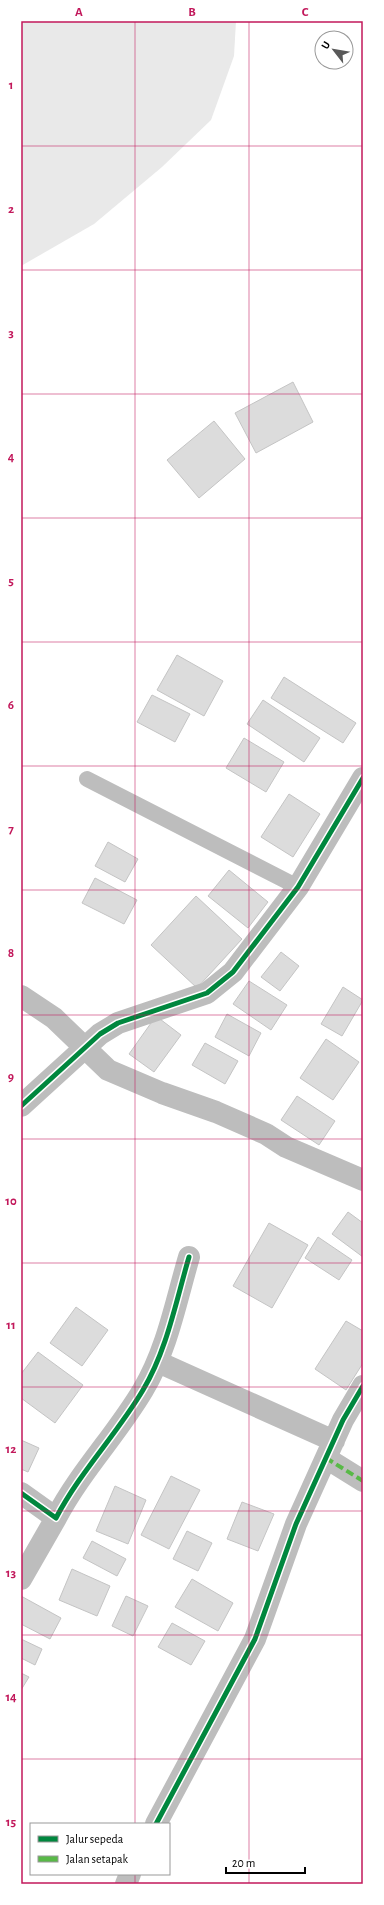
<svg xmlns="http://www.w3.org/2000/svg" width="384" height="1905" viewBox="0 0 384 1905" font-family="'Alegreya Sans',sans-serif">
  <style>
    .green { fill: #e9e9e9 }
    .building { fill: #dcdcdc; stroke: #c4c4c4 }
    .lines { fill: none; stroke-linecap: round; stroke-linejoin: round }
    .service { stroke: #bdbdbd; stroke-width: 16 }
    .minor { stroke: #bdbdbd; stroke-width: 22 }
    .quiet { stroke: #58b947; stroke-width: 4; stroke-dasharray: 8 4; stroke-linecap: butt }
    .cycleway-casing { stroke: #fff; stroke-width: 8 }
    .cycleway { stroke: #00873e; stroke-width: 5 }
    .grid { fill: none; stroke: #c2185b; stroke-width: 1; stroke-opacity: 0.55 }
    .neatline { fill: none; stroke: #c2185b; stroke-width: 1.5 }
    .grid-label { font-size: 13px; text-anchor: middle; font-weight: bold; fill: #c2185b }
  </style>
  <rect width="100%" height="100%" fill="#fff"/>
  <path class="green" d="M21,21H236L234,56L211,120L162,167L94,224L21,266Z"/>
  <path class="building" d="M293,382L313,422L256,453L235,413Z
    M214,421L245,459L199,498L167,460Z
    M177,655L223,681L204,716L157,690Z
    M284,677L356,723L343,743L271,698Z
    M152,695L190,714L175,742L137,722Z
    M263,700L320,738L304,762L247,724Z
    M244,738L284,762L266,792L226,768Z
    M289,794L320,814L293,857L261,837Z
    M108,842L138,859L125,882L95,866Z
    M229,870L268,902L248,928L208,896Z
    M95,878L137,900L124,924L82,903Z
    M196,896L242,939L197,988L151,945Z
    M281,952L299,966L280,991L261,977Z
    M249,981L287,1005L271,1030L233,1004Z
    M343,987L363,1000L342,1036L321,1024Z
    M227,1014L261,1033L249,1056L215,1037Z
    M156,1016L181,1035L154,1072L129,1054Z
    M326,1039L359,1062L333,1100L300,1078Z
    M205,1043L238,1061L225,1084L192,1065Z
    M297,1096L335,1121L319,1145L281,1120Z
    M348,1212L363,1223V1257L332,1234Z
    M269,1223L308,1245L272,1308L233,1286Z
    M318,1237L352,1260L339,1280L305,1258Z
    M76,1307L108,1330L82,1366L50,1343Z
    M346,1321L363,1331V1363L346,1390L315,1369Z
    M38,1352L83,1385L55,1423L21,1398V1374Z
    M21,1440L39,1448L28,1472L21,1469Z
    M171,1476L200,1490L169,1549L141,1535Z
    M115,1486L146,1500L128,1544L96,1531Z
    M242,1502L274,1514L258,1551L227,1539Z
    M187,1531L212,1543L198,1571L173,1559Z
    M92,1541L126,1559L117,1576L83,1558Z
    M72,1569L110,1586L97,1616L59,1600Z
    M192,1579L233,1603L218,1631L175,1607Z
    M21,1596L61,1618L50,1639L21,1624Z
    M126,1596L148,1606L133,1636L112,1626Z
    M172,1623L205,1641L191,1665L158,1647Z
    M21,1639L42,1649L35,1665L21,1658Z
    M21,1673L29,1677L21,1690Z"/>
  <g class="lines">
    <path class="service" d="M87,779L298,887"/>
    <path class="minor" d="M21,996L54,1018L108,1070L162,1093L216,1112L266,1134L286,1147L363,1180
      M21,1106L100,1034L118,1023L207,993L233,972L298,887L363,778
      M158,1362L334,1441
      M326,1458L363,1481
      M21,1493L56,1518C80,1472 117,1434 143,1390C167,1350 176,1301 189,1257
      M21,1579L56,1518
      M156,1824L255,1639L296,1524L343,1420L363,1386
      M126,1884L130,1874"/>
    <path class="quiet" d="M326,1458L363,1481"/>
    <g class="cycleway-casing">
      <path id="cycleway" d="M21,1106L100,1034L118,1023L207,993L233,972L298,887L363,778
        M21,1493L56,1518C80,1472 117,1434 143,1390C167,1350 176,1301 189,1257
        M156,1824L255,1639L296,1524L343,1420L363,1386"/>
    </g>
    <use href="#cycleway" class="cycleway"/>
  </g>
  <path class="grid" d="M135,21V1824M249,21V1884M21,146H363M21,270H363M21,394H363M21,518H363M21,642H363M21,766H363M21,890H363M21,1015H363M21,1139H363M21,1263H363M21,1387H363M21,1511H363M21,1635H363M21,1759H363M135,1874V1884"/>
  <rect width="384" height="1905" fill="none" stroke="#ffffff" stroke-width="44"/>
  <rect x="30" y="1823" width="140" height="52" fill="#ffffff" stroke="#999999"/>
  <rect x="38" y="1836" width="20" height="6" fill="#00873e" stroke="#999999"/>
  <text x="66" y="1843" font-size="12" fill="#000000">Jalur sepeda</text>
  <rect x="38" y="1856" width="20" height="6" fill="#58b947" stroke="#999999"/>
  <text x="66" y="1863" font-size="12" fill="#000000">Jalan setapak</text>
  <g transform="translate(334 50) rotate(301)"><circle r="19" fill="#ffffff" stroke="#999999"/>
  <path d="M0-3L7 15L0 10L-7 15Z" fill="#595959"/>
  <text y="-6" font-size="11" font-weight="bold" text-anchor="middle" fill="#000000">U</text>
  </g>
  <path d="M226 1867v6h79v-6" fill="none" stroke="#000000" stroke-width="2"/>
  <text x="232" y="1867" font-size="12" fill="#000000" stroke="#ffffff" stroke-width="3" paint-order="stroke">20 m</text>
  <rect x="22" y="22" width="340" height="1861" class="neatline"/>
  <g class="grid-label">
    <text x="79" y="16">A</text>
    <text x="192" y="16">B</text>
    <text x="305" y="16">C</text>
    <text x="11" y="89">1</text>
    <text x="11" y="213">2</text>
    <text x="11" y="337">3</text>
    <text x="11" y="461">4</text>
    <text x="11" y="585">5</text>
    <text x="11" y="709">6</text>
    <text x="11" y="833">7</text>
    <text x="11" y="957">8</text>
    <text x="11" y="1081">9</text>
    <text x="11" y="1205">10</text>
    <text x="11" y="1329">11</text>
    <text x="11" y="1453">12</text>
    <text x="11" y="1577">13</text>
    <text x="11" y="1701">14</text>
    <text x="11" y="1826">15</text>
  </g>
</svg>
